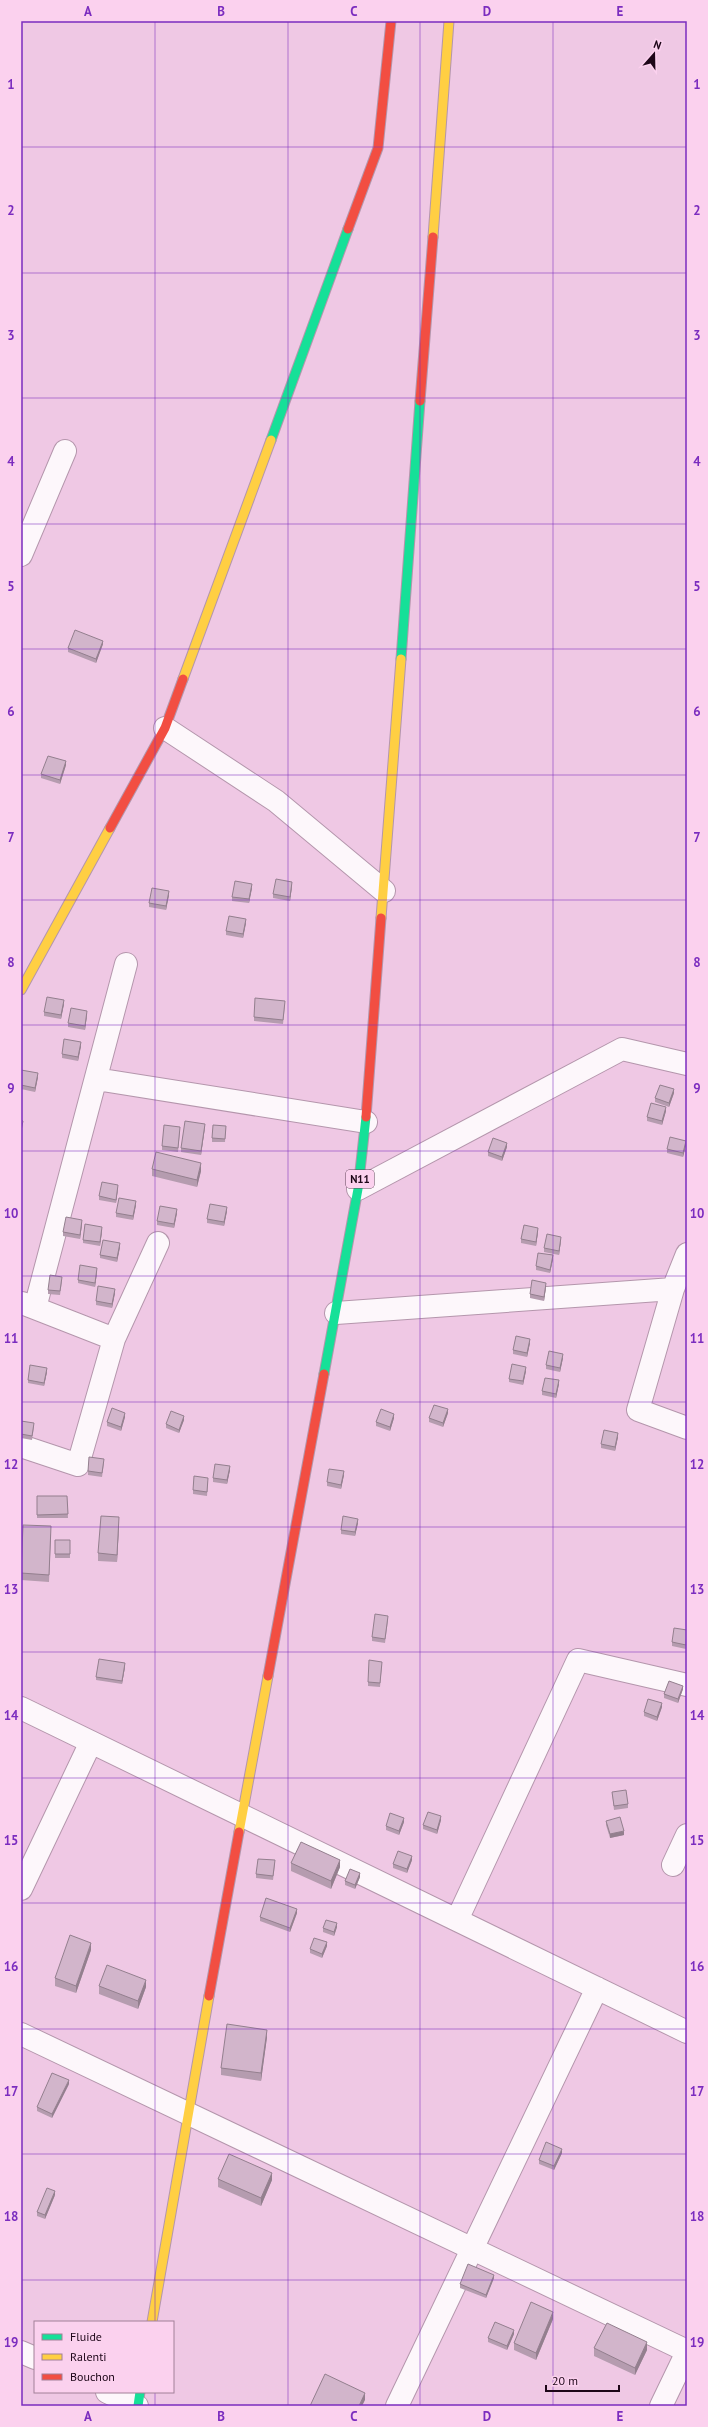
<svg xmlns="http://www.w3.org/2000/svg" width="708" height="2427" viewBox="0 0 708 2427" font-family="'PT Sans',sans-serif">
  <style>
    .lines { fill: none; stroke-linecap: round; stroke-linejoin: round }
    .street-casing { stroke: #b496ac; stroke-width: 24 }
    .fast-casing { stroke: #b496ac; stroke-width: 11 }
    .slow-casing { stroke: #b496ac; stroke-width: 11 }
    .jam-casing { stroke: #b496ac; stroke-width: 11 }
    .street { stroke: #fdf7fb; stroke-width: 22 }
    .fast { stroke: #16e098; stroke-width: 9 }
    .slow { stroke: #ffcf43; stroke-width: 9 }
    .jam { stroke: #f24e42; stroke-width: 9 }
    .wall { fill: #b59caf }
    .shaded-wall { fill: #937f8e }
    .building { fill: #d2b5cb; stroke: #937f8e }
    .grid { fill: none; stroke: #7b2cbf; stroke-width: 1; stroke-opacity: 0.55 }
    .labels { text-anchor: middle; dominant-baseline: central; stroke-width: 3; stroke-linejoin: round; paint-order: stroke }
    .shield { fill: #fbd1ee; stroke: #604358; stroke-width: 1 }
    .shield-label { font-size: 11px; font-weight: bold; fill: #1d0618 }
    .neatline { fill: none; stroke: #7b2cbf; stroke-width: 1.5 }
    .grid-label { font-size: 13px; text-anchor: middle; font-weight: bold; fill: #7b2cbf }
  </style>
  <rect width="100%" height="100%" fill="#efc8e4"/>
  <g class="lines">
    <g class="street-casing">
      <path id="street" d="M21,555L65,451
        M165,728L276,801L384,891
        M96,1079L366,1122
        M358,1189L622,1049L687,1064
        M687,1254L673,1289L638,1410L687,1428
        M22,1303L114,1339
        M35,1308L126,964
        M336,1313L673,1289
        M21,1446L78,1465L114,1339L158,1243
        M21,1708L687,2032
        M673,1865L687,1835
        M21,1889L91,1742
        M457,1920L578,1660L687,1685
        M21,2034L687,2351
        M21,2352L35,2358
        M107,2392L137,2406
        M397,2406L597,1988
        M661,2406L687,2352"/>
    </g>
    <g class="fast-casing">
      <path id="fast" d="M271,440L348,229
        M401,659L420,401
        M324,1374L358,1189L366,1117
        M138,2406L140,2392"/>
    </g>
    <g class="slow-casing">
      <path id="slow" d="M433,237L449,21
        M183,679L271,440
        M381,918L401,659
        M21,990L110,828
        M239,1832L268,1676
        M152,2322L209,1996"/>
    </g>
    <g class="jam-casing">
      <path id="jam" d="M348,229L378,148L391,21
        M420,401L433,237
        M110,828L165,728L183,679
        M366,1117L381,918
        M268,1676L324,1374
        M209,1996L239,1832"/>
    </g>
    <use href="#street" class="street"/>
    <use href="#fast" class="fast"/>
    <use href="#slow" class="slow"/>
    <use href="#jam" class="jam"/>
  </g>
  <path class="wall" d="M103,644L96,663L68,652V648Z
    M66,765L60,784L41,778V774Z
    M292,886L290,901L273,898V894Z
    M252,888L249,903L232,901V897Z
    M169,895L166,910L149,907V903Z
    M246,923L243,938L226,935V931Z
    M64,1004L61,1019L44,1016V1012Z
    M285,1005L283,1024L254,1021V1017Z
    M87,1015L85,1030L68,1027V1023Z
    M81,1046L78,1061L62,1058V1054Z
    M21,1072L38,1077L35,1092L21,1089Z
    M674,1093L669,1107L655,1102V1098Z
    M666,1111L662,1125L647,1121V1117Z
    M226,1126L225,1142H212V1138Z
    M205,1127L201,1155L181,1152V1148Z
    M180,1131L178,1152L162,1150V1146Z
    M686,1145L683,1157L667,1153V1149Z
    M507,1147L502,1161L488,1156V1152Z
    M152,1169L201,1171L197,1187L152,1176Z
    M118,1188L116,1203L99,1200V1196Z
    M136,1205L133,1220L116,1217V1213Z
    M227,1211L224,1226L207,1223V1219Z
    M177,1213L174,1228L157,1225V1221Z
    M82,1224L80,1239L63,1236V1232Z
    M102,1231L100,1246L83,1243V1240Z
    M538,1232L536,1246L521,1243V1239Z
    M561,1240L559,1255L544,1252V1248Z
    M120,1247L117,1262L100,1258V1255Z
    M553,1259L550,1273L536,1270V1266Z
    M97,1272L95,1287L78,1283V1280Z
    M62,1281L60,1295L48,1294V1290Z
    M546,1287L544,1301L530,1298V1294Z
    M115,1293L112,1308L96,1305V1301Z
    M530,1343L527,1357L513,1354V1350Z
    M563,1358L560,1372L546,1369V1365Z
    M526,1371L523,1385L509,1382V1379Z
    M47,1372L44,1386L28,1383V1380Z
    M559,1384L556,1398L542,1395V1391Z
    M448,1413L443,1427L429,1422V1418Z
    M125,1417L121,1431L107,1426V1422Z
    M394,1418L390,1431L376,1426V1422Z
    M184,1420L179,1433L166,1428V1424Z
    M21,1425L34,1427L32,1440L21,1438Z
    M618,1437L615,1451L601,1448V1444Z
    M104,1463L102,1477L88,1475V1471Z
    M230,1470L227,1484L213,1482V1478Z
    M344,1475L341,1489L327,1486V1482Z
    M208,1481L207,1496L193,1494V1490Z
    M37,1496H67L68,1518H37Z
    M358,1523L355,1536L341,1534V1530Z
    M119,1525L117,1562L98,1561V1553Z
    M51,1534L49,1582L21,1580V1560Z
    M55,1540H70V1558H55Z
    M388,1620L385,1643L372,1641V1637Z
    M687,1630V1644L686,1649L672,1646V1642Z
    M382,1665L380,1687L368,1686V1682Z
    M125,1667L122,1684L96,1680V1677Z
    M683,1689L678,1703L664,1698V1694Z
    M662,1707L657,1721L644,1716V1712Z
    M612,1792L628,1804V1808L614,1810Z
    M441,1820L437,1834L423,1829V1825Z
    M606,1821L624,1835L610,1838L606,1825Z
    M404,1822L399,1835L386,1830V1826Z
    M412,1860L407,1873L393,1868V1864Z
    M291,1863L340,1867L331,1889L291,1871Z
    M275,1864L273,1880L256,1878V1874Z
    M360,1877L355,1889L345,1885V1881Z
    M297,1913L290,1932L260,1921V1917Z
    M337,1927L334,1936L323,1932V1928Z
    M327,1946L322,1958L310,1953V1949Z
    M91,1950L76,1993L55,1986V1978Z
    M99,1986L146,1987L138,2009L99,1994Z
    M267,2037L261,2081L221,2075V2068Z
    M69,2084L52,2118L37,2111V2107Z
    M562,2153L554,2170L539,2164V2160Z
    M218,2179L272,2180L261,2206L218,2187Z
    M55,2195L45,2219L37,2216V2212Z
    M494,2278L486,2298L460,2288V2284Z
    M553,2319L536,2360L514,2350V2343Z
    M514,2334L507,2350L488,2342V2338Z
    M594,2348L647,2350L635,2375L594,2356Z"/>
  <path class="shaded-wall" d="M103,641V644L96,663V659Z
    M66,761V765L60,784V780Z
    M292,882V886L290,901V897Z
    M252,884V888L249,903V899Z
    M169,891V895L166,910V906Z
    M246,919V923L243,938V934Z
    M64,1000V1004L61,1019V1015Z
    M87,1011V1015L85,1030V1026Z
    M81,1042V1046L78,1061V1057Z
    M38,1073V1077L35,1092V1088Z
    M674,1089V1093L669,1107V1103Z
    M666,1107V1111L662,1125V1121Z
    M205,1124V1127L201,1155V1151Z
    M686,1141V1145L683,1157V1153Z
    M507,1143V1147L502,1161V1157Z
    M201,1163V1171L197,1187V1180Z
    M118,1185V1188L116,1203V1200Z
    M136,1201V1205L133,1220V1216Z
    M227,1207V1211L224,1226V1222Z
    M177,1209V1213L174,1228V1224Z
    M82,1220V1224L80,1239V1235Z
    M102,1227V1231L100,1246V1242Z
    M538,1228V1232L536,1246V1242Z
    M561,1237V1240L559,1255V1251Z
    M120,1243V1247L117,1262V1258Z
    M553,1255V1259L550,1273V1270Z
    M97,1268V1272L95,1287V1283Z
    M546,1283V1287L544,1301V1297Z
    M115,1289V1293L112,1308V1304Z
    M530,1339V1343L527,1357V1353Z
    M563,1354V1358L560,1372V1368Z
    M526,1367V1371L523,1385V1381Z
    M47,1368V1372L44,1386V1383Z
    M559,1380V1384L556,1398V1394Z
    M448,1409V1413L443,1427V1423Z
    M125,1413V1417L121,1431V1427Z
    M394,1414V1418L390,1431V1427Z
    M184,1416V1420L179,1433V1430Z
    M618,1433V1437L615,1451V1447Z
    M230,1466V1470L227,1484V1480Z
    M344,1471V1475L341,1489V1485Z
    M119,1517V1525L117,1562V1555Z
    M358,1519V1523L355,1536V1532Z
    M125,1663V1667L122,1684V1681Z
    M683,1686V1689L678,1703V1699Z
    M662,1703V1707L657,1721V1717Z
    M441,1816V1820L437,1834V1830Z
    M404,1818V1822L399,1835V1831Z
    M624,1831V1835L610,1838V1834Z
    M412,1856V1860L407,1873V1869Z
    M340,1860V1867L331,1889V1881Z
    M360,1873V1877L355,1889V1885Z
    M297,1909V1913L290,1932V1928Z
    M337,1923V1927L334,1936V1932Z
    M327,1942V1946L322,1958V1954Z
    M91,1943V1950L76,1993V1986Z
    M146,1980V1987L138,2009V2001Z
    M267,2030V2037L261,2081V2073Z
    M69,2080V2084L52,2118V2114Z
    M562,2149V2153L554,2170V2166Z
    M272,2173V2180L261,2206V2198Z
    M55,2191V2195L45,2219V2215Z
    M494,2275V2278L486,2298V2295Z
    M553,2312V2319L536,2360V2353Z
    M514,2330V2334L507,2350V2346Z
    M647,2342V2350L635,2375V2368Z
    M365,2393V2400L362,2406H359Z"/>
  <path class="building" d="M75,630L103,641L96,659L68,648Z
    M48,756L66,761L60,780L41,774Z
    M276,879L292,882L290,897L273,894Z
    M235,881L252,884L249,899L232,897Z
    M152,888L169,891L166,906L149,903Z
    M229,916L246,919L243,934L226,931Z
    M47,997L64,1000L61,1015L44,1012Z
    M255,998L285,1001L283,1020L254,1017Z
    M71,1008L87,1011L85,1026L68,1023Z
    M64,1039L81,1042L78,1057L62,1054Z
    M21,1070L38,1073L35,1088L21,1085Z
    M660,1085L674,1089L669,1103L655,1098Z
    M651,1103L666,1107L662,1121L647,1117Z
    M21,1120L23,1121L21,1131Z
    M185,1121L205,1124L201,1151L181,1148Z
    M164,1125L180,1127L178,1148L162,1146Z
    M213,1125L226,1126L225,1139L212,1138Z
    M670,1137L686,1141L683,1153L667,1149Z
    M493,1138L507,1143L502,1157L488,1152Z
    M156,1152L201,1163L197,1180L152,1169Z
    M102,1182L118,1185L116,1200L99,1196Z
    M119,1198L136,1201L133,1216L116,1213Z
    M210,1204L227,1207L224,1222L207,1219Z
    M160,1206L177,1209L174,1224L157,1221Z
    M66,1217L82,1220L80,1235L63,1232Z
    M85,1224L102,1227L100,1242L83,1240Z
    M524,1225L538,1228L536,1242L521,1239Z
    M547,1234L561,1237L559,1251L544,1248Z
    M103,1240L120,1243L117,1258L100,1255Z
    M538,1253L553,1255L550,1270L536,1266Z
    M80,1265L97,1268L95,1283L78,1280Z
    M50,1275L62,1277L60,1291L48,1290Z
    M532,1280L546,1283L544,1297L530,1294Z
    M98,1286L115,1289L112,1304L96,1301Z
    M516,1336L530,1339L527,1353L513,1350Z
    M549,1351L563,1354L560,1368L546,1365Z
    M512,1364L526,1367L523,1381L509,1379Z
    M30,1365L47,1368L44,1383L28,1380Z
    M545,1378L559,1380L556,1394L542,1391Z
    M434,1405L448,1409L443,1423L429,1418Z
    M112,1408L125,1413L121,1427L107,1422Z
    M381,1409L394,1414L390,1427L376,1422Z
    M171,1411L184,1416L179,1430L166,1424Z
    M21,1421L34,1423L32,1436L21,1434Z
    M604,1430L618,1433L615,1447L601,1444Z
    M89,1457L104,1459L102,1473L88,1471Z
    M215,1464L230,1466L227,1480L213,1478Z
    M329,1469L344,1471L341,1485L327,1482Z
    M194,1476L208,1478L207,1492L193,1490Z
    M37,1496H67L68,1514L37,1515Z
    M101,1516L119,1517L117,1555L98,1553Z
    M343,1516L358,1519L355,1532L341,1530Z
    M23,1525L51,1526L49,1575L21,1573Z
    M55,1540H70V1554H55Z
    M375,1614L388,1616L385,1639L372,1637Z
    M674,1628L687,1630L686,1645L672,1642Z
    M99,1659L125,1663L122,1681L96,1677Z
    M369,1660L382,1662L380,1683L368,1682Z
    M669,1681L683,1686L678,1699L664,1694Z
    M648,1699L662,1703L657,1717L644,1712Z
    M626,1790L628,1804L614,1806L612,1792Z
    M428,1812L441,1816L437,1830L423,1825Z
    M390,1813L404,1818L399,1831L386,1826Z
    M620,1817L624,1831L610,1834L606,1821Z
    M301,1842L340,1860L331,1881L291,1863Z
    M398,1851L412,1856L407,1869L393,1864Z
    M258,1859L275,1860L273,1876L256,1874Z
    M350,1869L360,1873L355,1885L345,1881Z
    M266,1898L297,1909L290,1928L260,1917Z
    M326,1920L337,1923L334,1932L323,1928Z
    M70,1935L91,1943L76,1986L55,1978Z
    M314,1938L327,1942L322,1954L310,1949Z
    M107,1965L146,1980L138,2001L99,1986Z
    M227,2024L267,2030L261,2073L221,2068Z
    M52,2073L69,2080L52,2114L37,2107Z
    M546,2142L562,2149L554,2166L539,2160Z
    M229,2154L272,2173L261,2198L218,2179Z
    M47,2188L55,2191L45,2215L37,2212Z
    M468,2264L494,2275L486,2295L460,2284Z
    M531,2302L553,2312L536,2353L514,2343Z
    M495,2322L514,2330L507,2346L488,2338Z
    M607,2323L647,2342L635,2368L594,2348Z
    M325,2374L365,2393L359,2406H310Z"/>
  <path class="grid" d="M155,21V2322M288,21V2406M420,21V2406M553,21V2406M21,147H687M21,273H687M21,398H687M21,524H687M21,649H687M21,775H687M21,900H687M21,1025H687M21,1151H687M21,1276H687M21,1402H687M21,1527H687M21,1652H687M21,1778H687M21,1903H687M21,2029H687M21,2154H687M21,2280H687M155,2392V2406"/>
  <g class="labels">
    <rect class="shield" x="346" y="1170" width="28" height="18" rx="3"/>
    <g class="shield-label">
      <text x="360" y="1179">N11</text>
    </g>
  </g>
  <rect width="708" height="2427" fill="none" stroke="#fbd1ee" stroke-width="44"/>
  <rect x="34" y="2321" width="140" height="72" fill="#fbd1ee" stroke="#a28098"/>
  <rect x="42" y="2334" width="20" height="6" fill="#16e098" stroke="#a28098"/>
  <text x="70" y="2341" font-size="12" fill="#1d0618">Fluide</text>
  <rect x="42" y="2354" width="20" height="6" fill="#ffcf43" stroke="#a28098"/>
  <text x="70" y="2361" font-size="12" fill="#1d0618">Ralenti</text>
  <rect x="42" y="2374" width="20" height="6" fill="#f24e42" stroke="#a28098"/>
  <text x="70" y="2381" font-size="12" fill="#1d0618">Bouchon</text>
  <g transform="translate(654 54) rotate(20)" stroke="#fbd1ee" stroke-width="3" paint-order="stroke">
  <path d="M0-3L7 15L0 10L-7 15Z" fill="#1d0618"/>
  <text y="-6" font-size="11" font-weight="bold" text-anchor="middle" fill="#1d0618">N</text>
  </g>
  <path d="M546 2385v6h73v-6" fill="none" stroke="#1d0618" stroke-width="2"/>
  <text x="552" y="2385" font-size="12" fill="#1d0618" stroke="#fbd1ee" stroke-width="3" paint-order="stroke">20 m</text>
  <rect x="22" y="22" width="664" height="2383" class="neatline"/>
  <g class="grid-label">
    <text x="88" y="16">A</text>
    <text x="221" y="16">B</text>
    <text x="354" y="16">C</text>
    <text x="487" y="16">D</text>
    <text x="620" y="16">E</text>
    <text x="11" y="89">1</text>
    <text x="697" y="89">1</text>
    <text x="11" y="215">2</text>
    <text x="697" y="215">2</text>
    <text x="11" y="340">3</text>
    <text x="697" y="340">3</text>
    <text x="11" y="466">4</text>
    <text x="697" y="466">4</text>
    <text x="11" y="591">5</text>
    <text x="697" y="591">5</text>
    <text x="11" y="716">6</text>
    <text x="697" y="716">6</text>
    <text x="11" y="842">7</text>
    <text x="697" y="842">7</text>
    <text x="11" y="967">8</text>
    <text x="697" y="967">8</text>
    <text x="11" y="1093">9</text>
    <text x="697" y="1093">9</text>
    <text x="11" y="1218">10</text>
    <text x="697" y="1218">10</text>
    <text x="11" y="1343">11</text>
    <text x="697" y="1343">11</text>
    <text x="11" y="1469">12</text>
    <text x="697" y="1469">12</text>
    <text x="11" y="1594">13</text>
    <text x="697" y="1594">13</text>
    <text x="11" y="1720">14</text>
    <text x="697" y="1720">14</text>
    <text x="11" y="1845">15</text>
    <text x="697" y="1845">15</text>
    <text x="11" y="1971">16</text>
    <text x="697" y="1971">16</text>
    <text x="11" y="2096">17</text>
    <text x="697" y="2096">17</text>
    <text x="11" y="2221">18</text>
    <text x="697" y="2221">18</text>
    <text x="11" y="2347">19</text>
    <text x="697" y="2347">19</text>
    <text x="88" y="2421">A</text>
    <text x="221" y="2421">B</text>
    <text x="354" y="2421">C</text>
    <text x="487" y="2421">D</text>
    <text x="620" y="2421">E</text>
  </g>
</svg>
